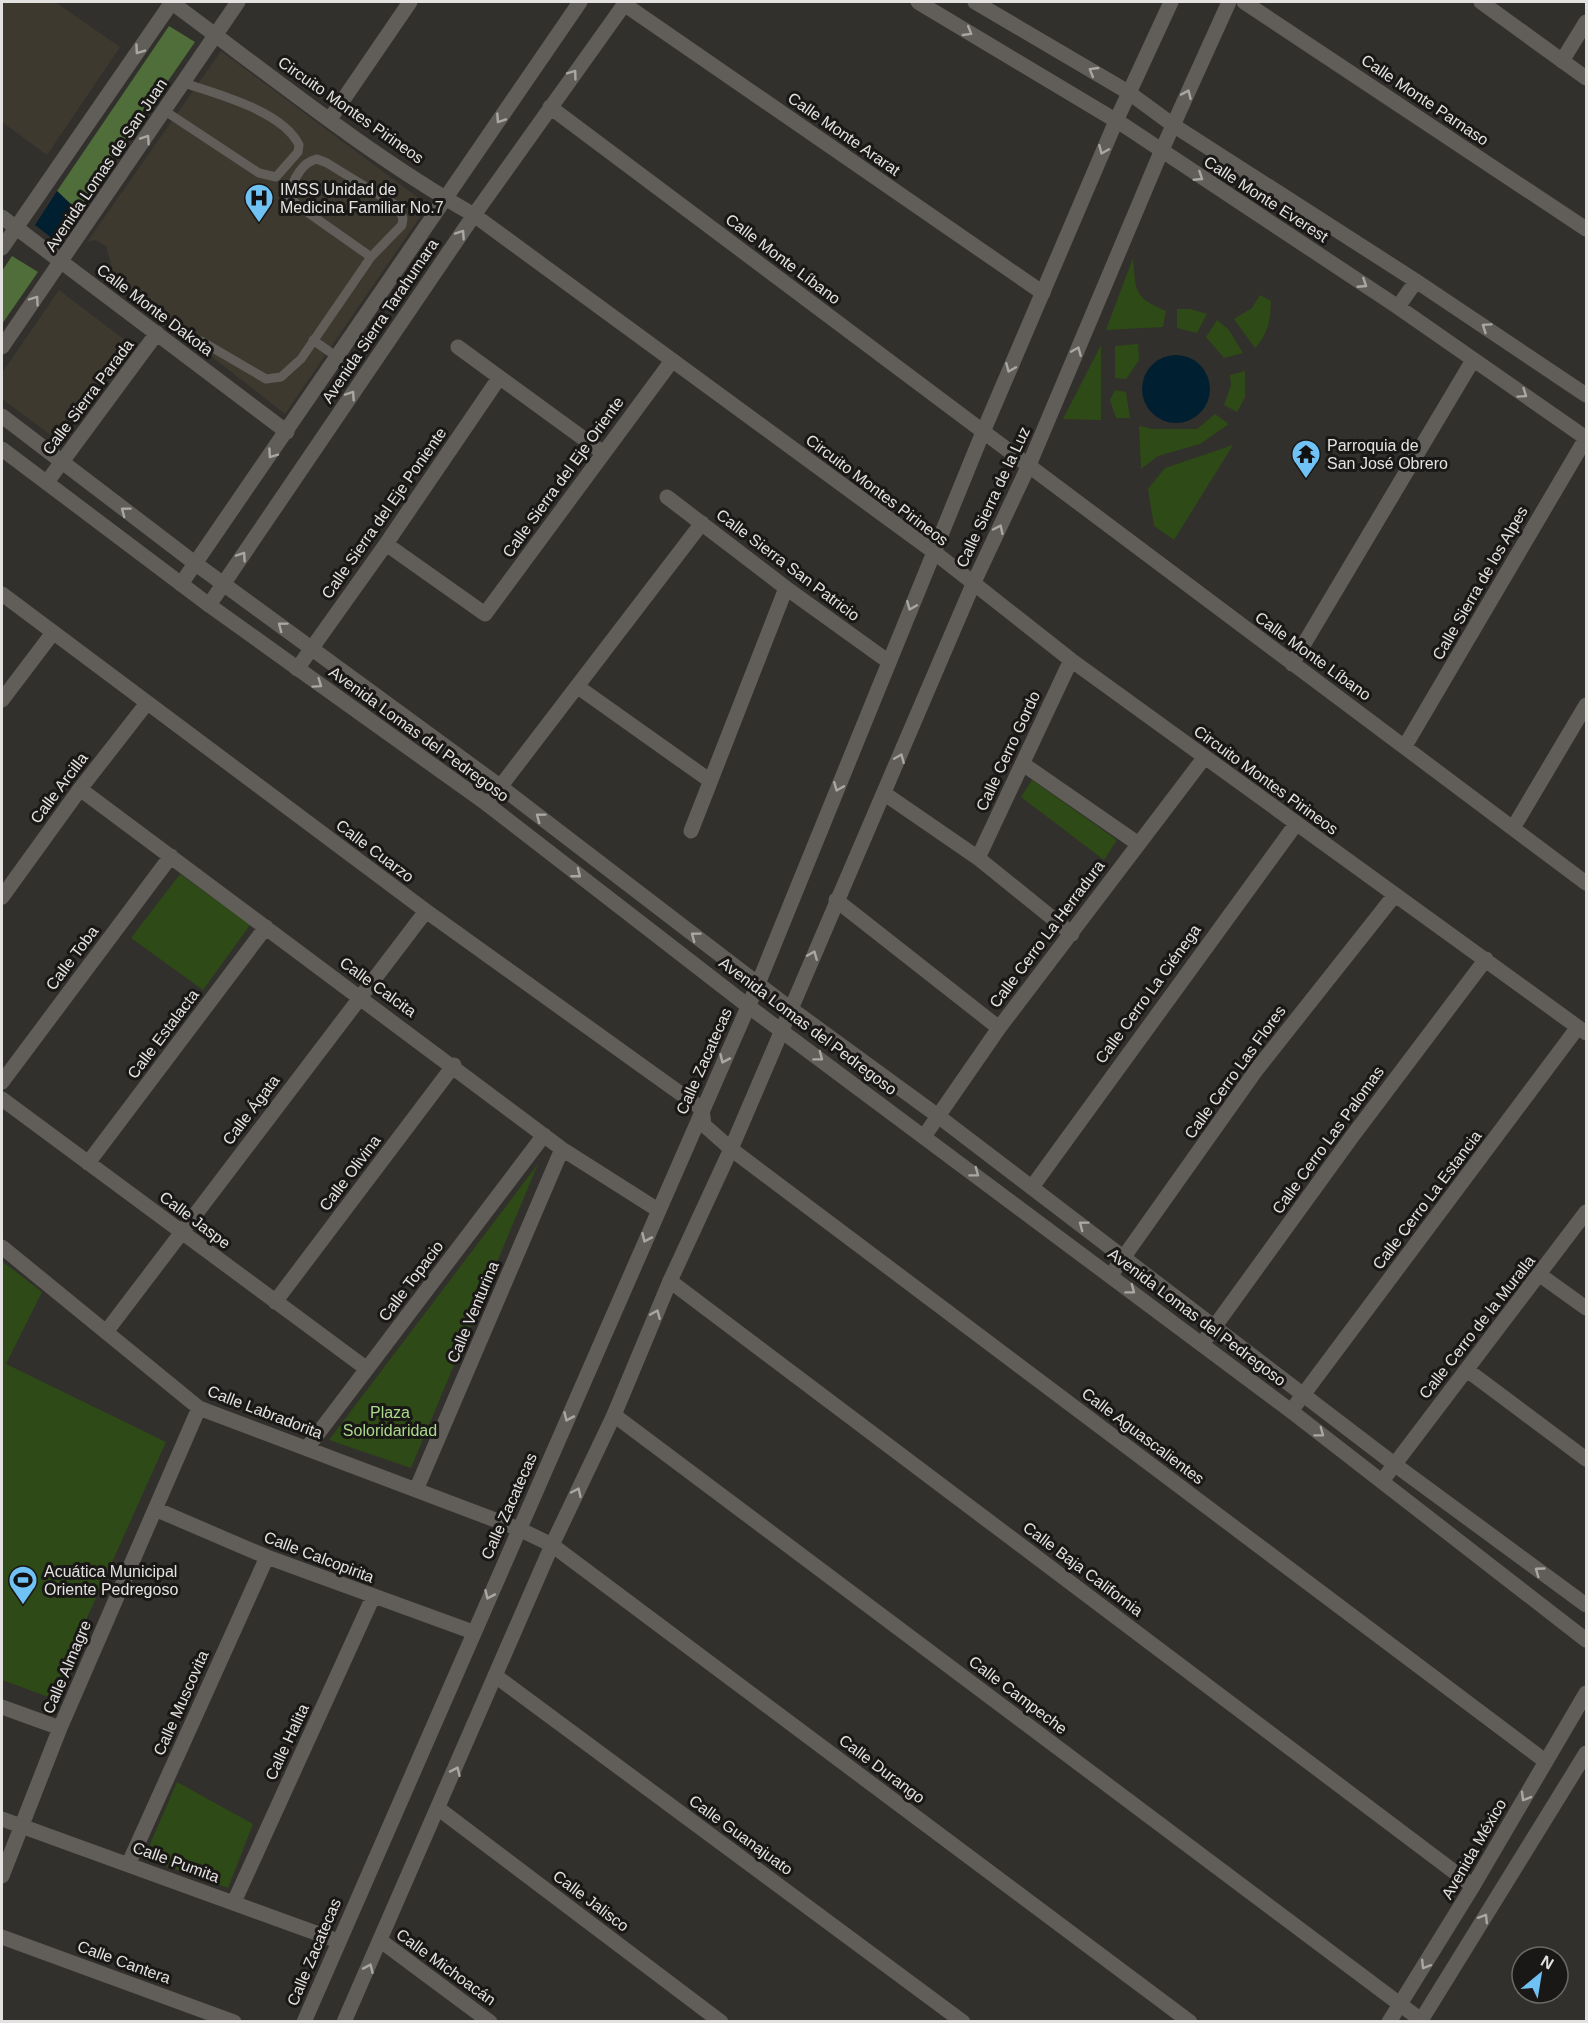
<svg xmlns="http://www.w3.org/2000/svg" width="1588" height="2023" viewBox="0 0 1588 2023" font-family="Helvetica,sans-serif">
  <style>
    .built { fill: #3e392f }
    .green { fill: #2e4a16 }
    .forest { fill: #4f6e39 }
    .water { fill: #002032 }
    .lines { fill: none; stroke-linecap: round; stroke-linejoin: round }
    .lane { stroke: #615e5a; stroke-width: 9 }
    .street { stroke: #615e5a; stroke-width: 15 }
    .secondary { stroke: #615e5a; stroke-width: 15 }
    .oneway { stroke: #a9a7a4 }
    .labels { text-anchor: middle; dominant-baseline: central; stroke-width: 6; stroke-linejoin: round; paint-order: stroke }
    .street-label { font-size: 16px; fill: #e4e2e0; stroke: #191816 }
    .poi-label { font-size: 16px; fill: #e4e2e0; stroke: #191816; text-anchor: start }
    .park-label { font-size: 16px; fill: #abda8b; stroke: #191816 }
  </style>
  <rect width="100%" height="100%" fill="#32302c"/>
  <path class="built" d="M2,2H55L120,47L47,155L2,122Z
    M221,51L428,205L285,414L116,282L106,246L95,240L87,242Z
    M59,290L126,341L59,441L2,399V373Z"/>
  <path class="green" d="M1133,258C1136,291 1133,297 1166,311L1163,327L1106,330Z
    M1260,295L1271,301C1270,320 1269,333 1255,348L1234,319L1252,308Z
    M1177,309H1190L1207,314L1197,333L1177,328Z
    M1217,320L1229,330L1243,353L1224,358L1206,337Z
    M1138,344L1139,360L1126,379L1115,378V346Z
    M1101,345V420L1063,419Z
    M1245,371V397L1237,412L1224,405L1231,385L1230,375Z
    M1115,390L1126,392L1130,418H1116L1110,400Z
    M1215,414L1229,424L1200,444L1158,456L1141,469L1139,426L1153,429H1197Z
    M1233,445L1174,540L1154,526L1148,489L1165,468Z
    M1032,780L1117,840L1104,860L1021,797Z
    M180,874L250,925L203,990L131,938Z
    M538,1164L411,1468L329,1440Z
    M2,1261L42,1292L6,1364L166,1442L51,1698L2,1680Z
    M177,1782L253,1824L228,1888L144,1858Z"/>
  <path class="forest" d="M169,26L195,42L78,211L57,191Z
    M12,256L38,272L2,324V271Z"/>
  <path class="water" d="M57,191L78,211L57,242L35,225Z
    M1142 389a34 34 0 1 1 68 0a34 34 0 1 1-68 0Z"/>
  <g class="lines">
    <path class="lane" d="M165,111L259,173L276,177L298,152L299,145C283,111 217,94 184,83
      M313,340L337,357
      M201,341L266,379L281,377L301,359L371,257L402,225L403,218L397,206L327,163L317,159C301,162 293,181 288,196L300,207L371,257"/>
    <path class="street" d="M171,2C270,75 367,154 474,215L934,552L1071,660L1586,1033
      M918,2L1125,126L1398,307L1586,438
      M975,2L1128,92L1173,125L1416,281L1586,395
      M1244,2L1586,229
      M1481,2L1586,78
      M624,4L1043,293
      M1562,61L1586,22
      M550,107L1586,883
      M330,119L410,2
      M2,217L287,432
      M1398,307L1416,281
      M458,347L602,452
      M47,482L157,333
      M667,497L786,588L889,662
      M386,544L485,614L671,362
      M181,584L580,2
      M2,594L426,911L702,1109L704,1125L731,1149L1545,1761
      M209,605L474,215L626,2
      M1292,664L1473,360
      M297,669L386,544L499,378
      M578,687L709,780
      M2,700L52,634
      M1405,746L1586,438
      M1023,764L1137,843
      M80,789L562,1149L658,1210
      M885,794L978,858L1072,934
      M487,804L702,523
      M1513,828L1586,705
      M691,831L786,588
      M978,858L1071,660
      M2,897L80,789L147,703
      M836,900L999,1028
      M2,1082L171,856
      M2,1099L367,1369
      M925,1135L999,1028L1204,758
      M88,1163L266,927
      M1032,1187L1296,824
      M2,1247L199,1408L519,1529L552,1545L1190,2022
      M1111,1275L1257,1069L1394,896
      M1540,1275L1586,1308
      M670,1281L1473,1886
      M275,1302L454,1065
      M106,1332L426,911
      M1202,1344L1351,1138L1486,959
      M1467,1370L1586,1459
      M1291,1411L1578,1027
      M614,1415L1421,2020
      M307,1448L544,1135
      M1382,1481L1586,1212
      M416,1490L562,1149
      M155,1509L267,1557L473,1632
      M497,1677L963,2022
      M2,1707L60,1728
      M439,1809L721,2022
      M2,1819L338,1941
      M128,1865L267,1557
      M2,1876L60,1728L199,1408
      M234,1902L373,1597
      M2,1937L234,2022
      M381,1941L490,2022"/>
    <path class="secondary" d="M2,248L172,2
      M2,347L238,2
      M2,416L196,564L501,787L783,1003L938,1116L1394,1464L1586,1605
      M2,449L209,605L487,804L748,1006L1291,1411L1586,1640
      M304,2022L758,984L983,432L1116,121L1171,2
      M344,2022L552,1545L614,1415L670,1281L731,1149L974,582L1029,465L1161,152L1229,2
      M1389,2022L1473,1886L1586,1693
      M1420,2022L1586,1753"/>
  </g>
  <defs><path id="oneway-chevron" d="M-2-3.5L2.5 0L-2 3.5" fill="none" stroke-width="1.6" stroke-linecap="round" stroke-linejoin="round" transform="scale(1.5)"/></defs>
  <g class="oneway">
    <use href="#oneway-chevron" transform="translate(968 32) rotate(31)"/>
    <use href="#oneway-chevron" transform="translate(139 50) rotate(125)"/>
    <use href="#oneway-chevron" transform="translate(1093 71) rotate(-149)"/>
    <use href="#oneway-chevron" transform="translate(573 74) rotate(-54)"/>
    <use href="#oneway-chevron" transform="translate(1187 94) rotate(-66)"/>
    <use href="#oneway-chevron" transform="translate(500 119) rotate(124)"/>
    <use href="#oneway-chevron" transform="translate(146 139) rotate(-56)"/>
    <use href="#oneway-chevron" transform="translate(1103 150) rotate(113)"/>
    <use href="#oneway-chevron" transform="translate(1199 177) rotate(33)"/>
    <use href="#oneway-chevron" transform="translate(461 234) rotate(-56)"/>
    <use href="#oneway-chevron" transform="translate(1363 284) rotate(33)"/>
    <use href="#oneway-chevron" transform="translate(35 300) rotate(-55)"/>
    <use href="#oneway-chevron" transform="translate(1486 327) rotate(-146)"/>
    <use href="#oneway-chevron" transform="translate(1077 351) rotate(-67)"/>
    <use href="#oneway-chevron" transform="translate(1010 368) rotate(113)"/>
    <use href="#oneway-chevron" transform="translate(1523 394) rotate(35)"/>
    <use href="#oneway-chevron" transform="translate(351 395) rotate(-56)"/>
    <use href="#oneway-chevron" transform="translate(272 454) rotate(125)"/>
    <use href="#oneway-chevron" transform="translate(125 511) rotate(-143)"/>
    <use href="#oneway-chevron" transform="translate(999 529) rotate(-65)"/>
    <use href="#oneway-chevron" transform="translate(242 556) rotate(-56)"/>
    <use href="#oneway-chevron" transform="translate(911 606) rotate(112)"/>
    <use href="#oneway-chevron" transform="translate(282 626) rotate(-143)"/>
    <use href="#oneway-chevron" transform="translate(318 684) rotate(35)"/>
    <use href="#oneway-chevron" transform="translate(900 758) rotate(-67)"/>
    <use href="#oneway-chevron" transform="translate(838 787) rotate(112)"/>
    <use href="#oneway-chevron" transform="translate(540 817) rotate(-143)"/>
    <use href="#oneway-chevron" transform="translate(577 874) rotate(38)"/>
    <use href="#oneway-chevron" transform="translate(695 936) rotate(-143)"/>
    <use href="#oneway-chevron" transform="translate(813 955) rotate(-68)"/>
    <use href="#oneway-chevron" transform="translate(819 1057) rotate(37)"/>
    <use href="#oneway-chevron" transform="translate(724 1059) rotate(114)"/>
    <use href="#oneway-chevron" transform="translate(975 1173) rotate(37)"/>
    <use href="#oneway-chevron" transform="translate(1083 1225) rotate(-143)"/>
    <use href="#oneway-chevron" transform="translate(646 1238) rotate(114)"/>
    <use href="#oneway-chevron" transform="translate(1131 1290) rotate(37)"/>
    <use href="#oneway-chevron" transform="translate(656 1314) rotate(-67)"/>
    <use href="#oneway-chevron" transform="translate(568 1417) rotate(114)"/>
    <use href="#oneway-chevron" transform="translate(1320 1433) rotate(37)"/>
    <use href="#oneway-chevron" transform="translate(577 1492) rotate(-65)"/>
    <use href="#oneway-chevron" transform="translate(1539 1571) rotate(-144)"/>
    <use href="#oneway-chevron" transform="translate(489 1595) rotate(114)"/>
    <use href="#oneway-chevron" transform="translate(456 1771) rotate(-66)"/>
    <use href="#oneway-chevron" transform="translate(1525 1797) rotate(120)"/>
    <use href="#oneway-chevron" transform="translate(1484 1918) rotate(-58)"/>
    <use href="#oneway-chevron" transform="translate(1425 1965) rotate(122)"/>
    <use href="#oneway-chevron" transform="translate(369 1968) rotate(-66)"/>
  </g>
  <defs>
    <g id="hospital-pin" transform="scale(1.5)"><path d="M0 17L-7.5 6A9.5 9.5 0 1 1 7.5 6Z" fill="#70c1f4" stroke="#191816"/><path d="M-5-5h3v3.5h4V-5h3V5h-3V1.5h-4V5h-3Z" fill="#111"/></g>
    <g id="temple-pin" transform="scale(1.5)"><path d="M0 17L-7.5 6A9.5 9.5 0 1 1 7.5 6Z" fill="#70c1f4" stroke="#191816"/><path d="M0-6L5-2H3V0L6.5 2.5H4V6H1.5V3h-3V6H-4V2.5H-6.5L-3 0V-2H-5Z" fill="#111"/></g>
    <g id="stadium-pin" transform="scale(1.5)"><path d="M0 17L-7.5 6A9.5 9.5 0 1 1 7.5 6Z" fill="#70c1f4" stroke="#191816"/><path d="M0-5a6.5 5 0 1 0 0 10a6.5 5 0 1 0 0-10ZM-3.5-1.8h7v3.6h-7Z" fill="#111"/></g>
  </defs>
  <g fill-rule="evenodd">
    <use href="#hospital-pin" x="259" y="198"/>
    <use href="#temple-pin" x="1306" y="454"/>
    <use href="#stadium-pin" x="23" y="1580"/>
  </g>
  <g class="labels">
    <g class="street-label">
      <text transform="translate(1425 100) rotate(34)">Calle Monte Parnaso</text>
      <text transform="translate(351 110) rotate(35)">Circuito Montes Pirineos</text>
      <text transform="translate(844 134) rotate(35)">Calle Monte Ararat</text>
      <text transform="translate(106 165) rotate(-56)">Avenida Lomas de San Juan</text>
      <text transform="translate(1266 199) rotate(33)">Calle Monte Everest</text>
      <text transform="translate(783 259) rotate(37)">Calle Monte Líbano</text>
      <text transform="translate(155 310) rotate(37)">Calle Monte Dakota</text>
      <text transform="translate(380 321) rotate(-56)">Avenida Sierra Tarahumara</text>
      <text transform="translate(88 397) rotate(-53)">Calle Sierra Parada</text>
      <text transform="translate(563 477) rotate(-54)">Calle Sierra del Eje Oriente</text>
      <text transform="translate(877 490) rotate(37)">Circuito Montes Pirineos</text>
      <text transform="translate(993 497) rotate(-65)">Calle Sierra de la Luz</text>
      <text transform="translate(384 513) rotate(-55)">Calle Sierra del Eje Poniente</text>
      <text transform="translate(788 565) rotate(37)">Calle Sierra San Patricio</text>
      <text transform="translate(1480 583) rotate(-60)">Calle Sierra de los Alpes</text>
      <text transform="translate(1313 656) rotate(36)">Calle Monte Líbano</text>
      <text transform="translate(419 734) rotate(36)">Avenida Lomas del Pedregoso</text>
      <text transform="translate(1008 751) rotate(-65)">Calle Cerro Gordo</text>
      <text transform="translate(1266 780) rotate(36)">Circuito Montes Pirineos</text>
      <text transform="translate(59 788) rotate(-53)">Calle Arcilla</text>
      <text transform="translate(375 851) rotate(37)">Calle Cuarzo</text>
      <text transform="translate(1047 934) rotate(-53)">Calle Cerro La Herradura</text>
      <text transform="translate(72 958) rotate(-53)">Calle Toba</text>
      <text transform="translate(378 987) rotate(36)">Calle Calcita</text>
      <text transform="translate(1148 994) rotate(-54)">Calle Cerro La Ciénega</text>
      <text transform="translate(808 1026) rotate(37)">Avenida Lomas del Pedregoso</text>
      <text transform="translate(163 1034) rotate(-53)">Calle Estalacta</text>
      <text transform="translate(704 1061) rotate(-66)">Calle Zacatecas</text>
      <text transform="translate(1235 1072) rotate(-54)">Calle Cerro Las Flores</text>
      <text transform="translate(251 1110) rotate(-53)">Calle Ágata</text>
      <text transform="translate(1328 1140) rotate(-54)">Calle Cerro Las Palomas</text>
      <text transform="translate(350 1173) rotate(-53)">Calle Olivina</text>
      <text transform="translate(1427 1200) rotate(-53)">Calle Cerro La Estancia</text>
      <text transform="translate(195 1220) rotate(37)">Calle Jaspe</text>
      <text transform="translate(411 1281) rotate(-53)">Calle Topacio</text>
      <text transform="translate(473 1312) rotate(-67)">Calle Venturina</text>
      <text transform="translate(1197 1317) rotate(37)">Avenida Lomas del Pedregoso</text>
      <text transform="translate(1477 1327) rotate(-52)">Calle Cerro de la Muralla</text>
      <text transform="translate(265 1412) rotate(21)">Calle Labradorita</text>
      <text transform="translate(1143 1436) rotate(37)">Calle Aguascalientes</text>
      <text transform="translate(509 1506) rotate(-66)">Calle Zacatecas</text>
      <text transform="translate(319 1557) rotate(21)">Calle Calcopirita</text>
      <text transform="translate(1083 1569) rotate(37)">Calle Baja California</text>
      <text transform="translate(67 1667) rotate(-67)">Calle Almagre</text>
      <text transform="translate(1018 1695) rotate(37)">Calle Campeche</text>
      <text transform="translate(181 1703) rotate(-66)">Calle Muscovita</text>
      <text transform="translate(287 1742) rotate(-65)">Calle Halita</text>
      <text transform="translate(882 1769) rotate(37)">Calle Durango</text>
      <text transform="translate(741 1835) rotate(36)">Calle Guanajuato</text>
      <text transform="translate(1474 1849) rotate(-60)">Avenida México</text>
      <text transform="translate(176 1862) rotate(20)">Calle Pumita</text>
      <text transform="translate(591 1901) rotate(37)">Calle Jalisco</text>
      <text transform="translate(314 1952) rotate(-67)">Calle Zacatecas</text>
      <text transform="translate(124 1962) rotate(20)">Calle Cantera</text>
      <text transform="translate(446 1967) rotate(36)">Calle Michoacán</text>
    </g>
    <g class="poi-label">
      <text x="280" y="189">IMSS Unidad de<tspan x="280" dy="18">Medicina Familiar No.7</tspan></text>
      <text x="1327" y="445">Parroquia de<tspan x="1327" dy="18">San José Obrero</tspan></text>
      <text x="44" y="1571">Acuática Municipal<tspan x="44" dy="18">Oriente Pedregoso</tspan></text>
    </g>
    <g class="park-label">
      <text x="390" y="1412">Plaza<tspan x="390" dy="18">Soloridaridad</tspan></text>
    </g>
  </g>
  <rect width="1588" height="2023" fill="none" stroke="#e4e2e0" stroke-width="6"/>
  <g transform="translate(1540 1975) rotate(30)"><circle r="28" fill="#191816" stroke="#6a6967" stroke-width="1.5"/>
  <path d="M0-4.5L10 22L0 15L-10 22Z" fill="#70c1f4"/>
  <text y="-9" font-size="16" font-weight="bold" text-anchor="middle" fill="#e4e2e0">N</text>
  </g>
</svg>
